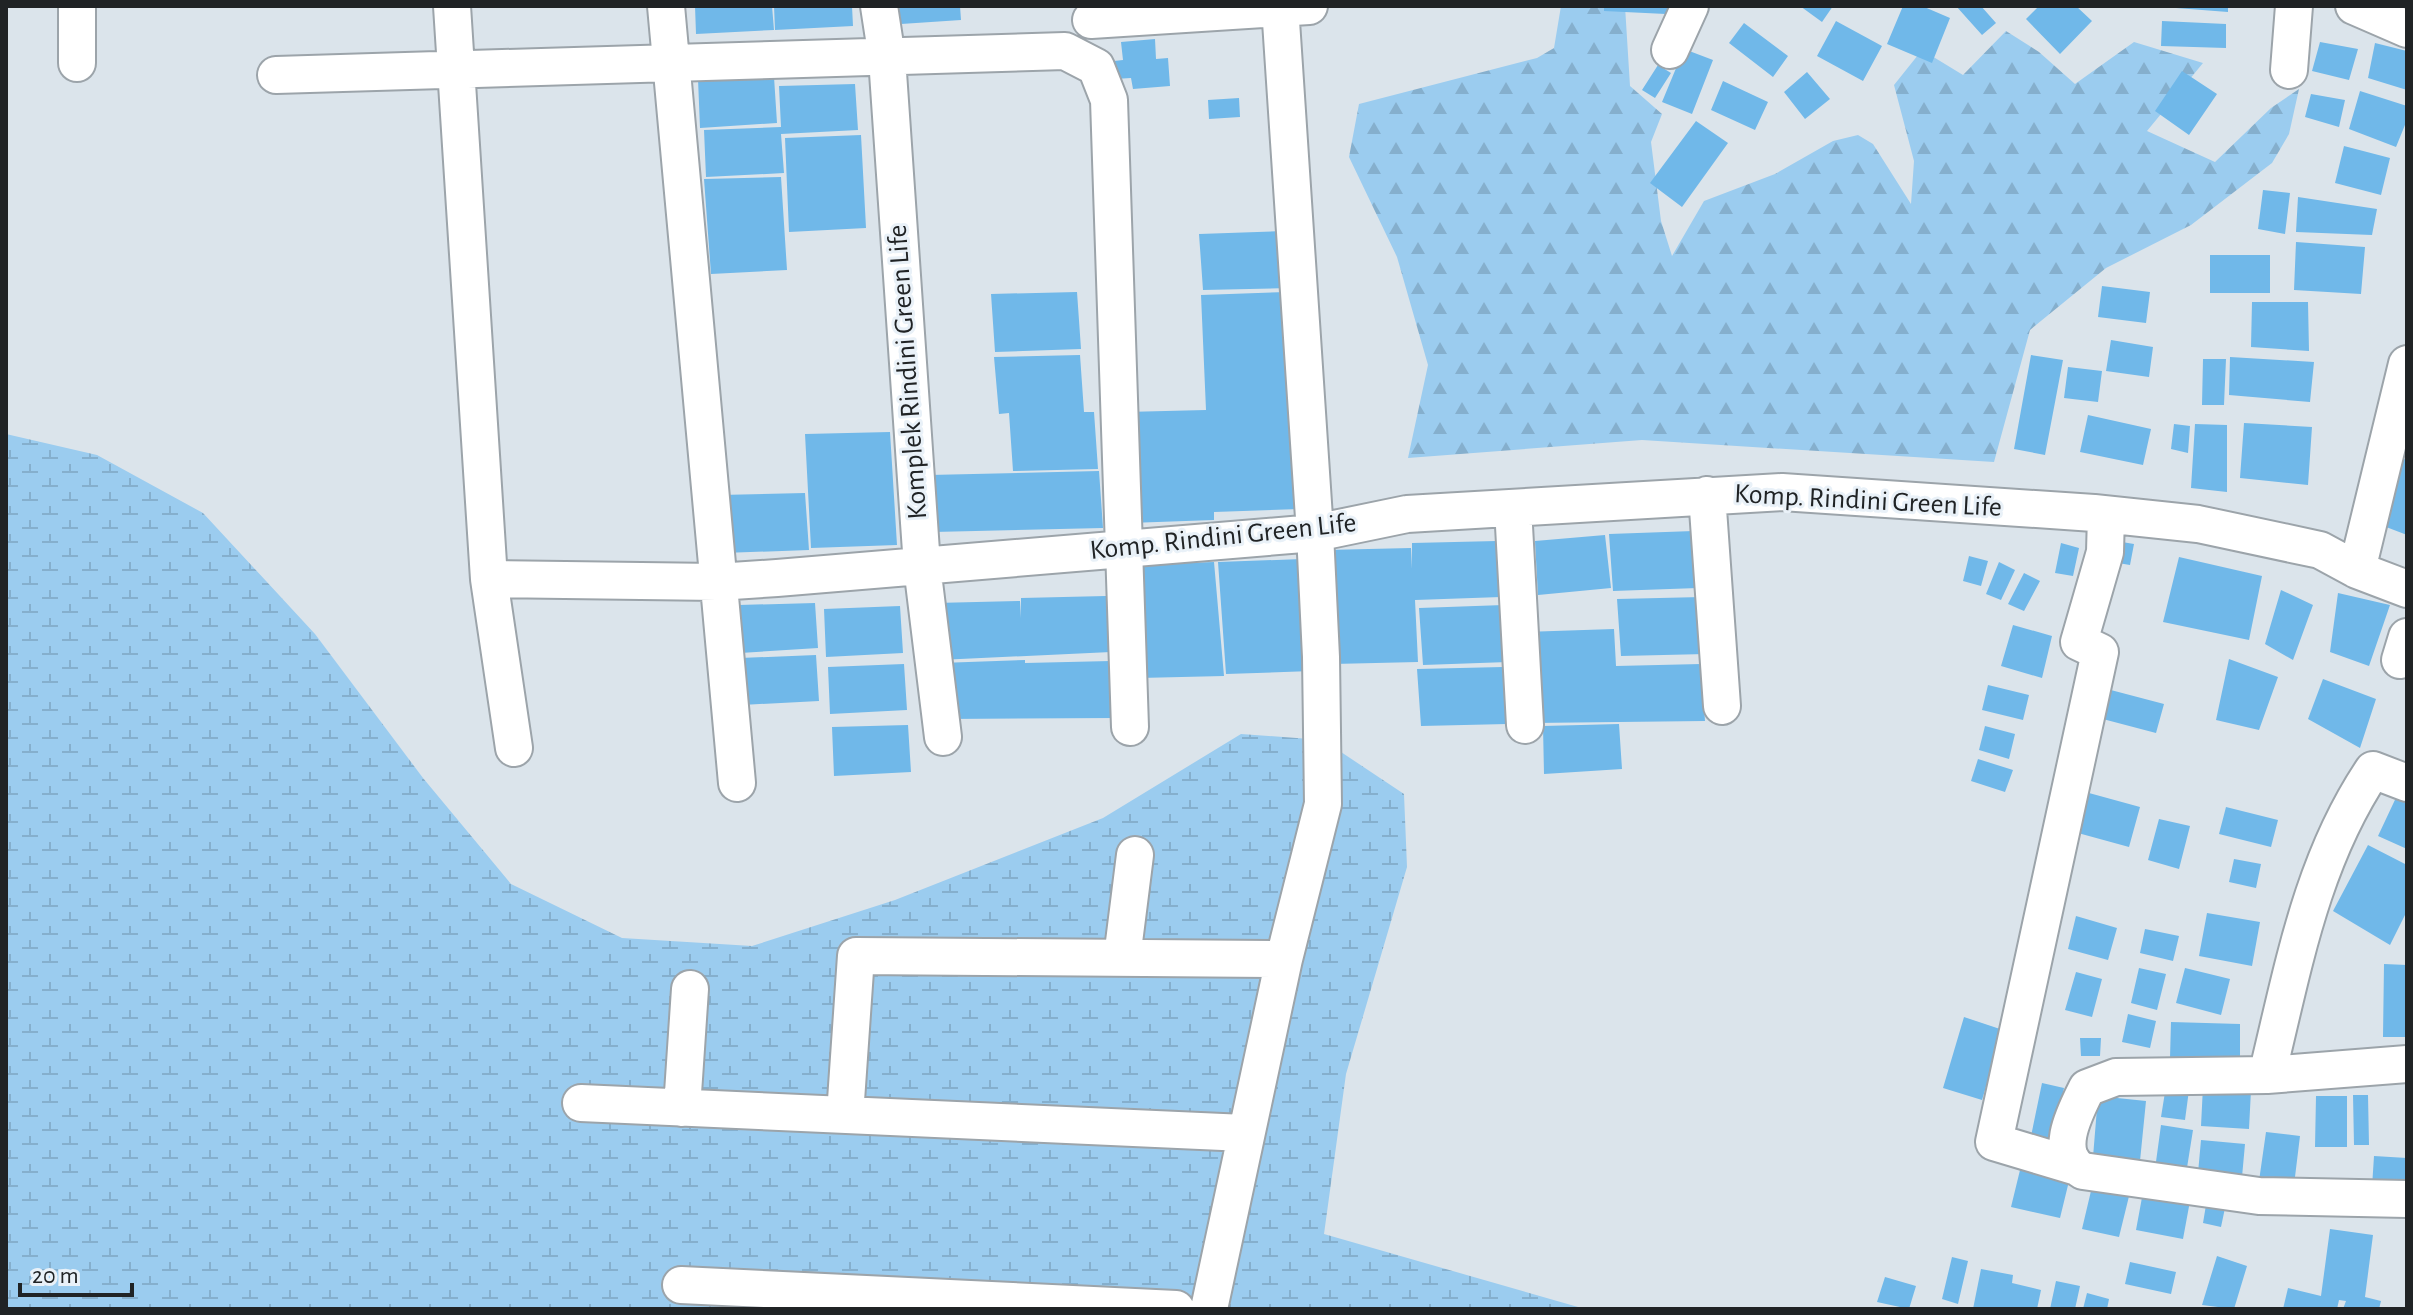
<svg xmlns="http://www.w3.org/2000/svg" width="2413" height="1315" viewBox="0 0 2413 1315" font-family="'Alegreya Sans',sans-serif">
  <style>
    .forest { fill: url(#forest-firs) }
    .wetland { fill: url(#wetland-marsh) }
    .building { fill: #70b8e9 }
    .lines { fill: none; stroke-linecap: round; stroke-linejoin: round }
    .street-casing { stroke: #9ca4aa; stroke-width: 40 }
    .street { stroke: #fff; stroke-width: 36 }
    .labels { text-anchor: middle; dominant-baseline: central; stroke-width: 6; stroke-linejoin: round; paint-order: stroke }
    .street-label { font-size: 28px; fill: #202325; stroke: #e9f1f8 }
  </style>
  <defs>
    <pattern id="forest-firs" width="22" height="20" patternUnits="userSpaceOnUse" patternTransform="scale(2)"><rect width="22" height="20" fill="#9bccef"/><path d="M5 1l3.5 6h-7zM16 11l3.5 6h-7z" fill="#85afcd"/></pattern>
    <pattern id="wetland-marsh" width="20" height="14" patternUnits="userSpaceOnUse" patternTransform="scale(2)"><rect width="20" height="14" fill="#9bccef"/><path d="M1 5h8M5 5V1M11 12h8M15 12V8" fill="none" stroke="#85afcd"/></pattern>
  </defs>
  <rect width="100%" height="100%" fill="#dbe4eb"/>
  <path class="forest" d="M1561,6H1625L1630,86L1662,114L1651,142L1661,221L1672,256L1704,201L1775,174L1833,141L1858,135L1873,144L1911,204L1914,161L1894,85L1922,50L1963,75L2006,31L2039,52L2075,84L2134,42L2203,63L2147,131L2215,162L2271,108L2299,89L2289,134L2272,163L2191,225L2106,268L2030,330L1994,462L1642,440L1408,458L1428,365L1397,257L1349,157L1359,104L1537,58L1554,48Z"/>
  <path class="wetland" d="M6,434L97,455L203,513L315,634L423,778L511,884L622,938L752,946L895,900L1103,818L1241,734L1323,740L1404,794L1407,867L1346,1074L1324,1234L1585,1309H6Z"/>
  <path class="building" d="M695,6H772L774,30L696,34Z
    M774,6H852L853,26L775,30Z
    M899,6H960L961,20L901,24Z
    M1604,6H1668L1666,14L1604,11Z
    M1800,6H1833L1822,22Z
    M1903,6H1922L1950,18L1932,63L1887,44Z
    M1956,6H1981L1996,23L1982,35Z
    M2039,6H2076L2092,21L2060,54L2026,19Z
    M2150,6H2228V12Z
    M1836,21L1882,46L1863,81L1817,56Z
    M2162,21L2226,24V48L2161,46Z
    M1744,23L1788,56L1773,77L1729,43Z
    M1155,39L1156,59L1168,58L1170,86L1133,89L1131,78L1115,79L1114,61L1123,60L1121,42Z
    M2320,42L2358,49L2349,80L2312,71Z
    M2375,43L2407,51V90L2368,78Z
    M1684,49L1713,60L1692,114L1662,102Z
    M1658,65L1671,73L1655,98L1642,90Z
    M2182,71L2217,94L2189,135L2155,111Z
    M1807,72L1830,99L1805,119L1784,92Z
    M774,77L777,123L700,128L698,79Z
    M1723,81L1768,102L1755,130L1711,110Z
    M855,84L858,130L781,134L784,173L706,177L704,130L781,127L779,86Z
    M2360,91L2407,106V120L2396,147L2349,129Z
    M2311,94L2345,100L2339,127L2305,117Z
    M1239,98L1240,117L1209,119L1208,100Z
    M1696,121L1728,143L1682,207L1650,183Z
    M861,135L866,228L789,232L785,138Z
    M2344,146L2390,158L2381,195L2335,183Z
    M781,177L787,270L711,274L704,179Z
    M2263,190L2290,193L2285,234L2258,229Z
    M2298,197L2377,209L2372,235L2296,232Z
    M1284,231L1289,288L1203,290L1199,234Z
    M2296,242L2365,247L2361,294L2294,290Z
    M2210,255H2270V293H2210Z
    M2102,286L2150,292L2146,323L2098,317Z
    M1077,292L1081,349L995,352L991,294Z
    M1287,292L1300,509L1214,512V520L1129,523L1125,412L1206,410L1201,295Z
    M2252,302H2308L2309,351L2251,347Z
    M2111,340L2153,347L2149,377L2106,371Z
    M1080,355L1084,412H1094L1098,469L1013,471L1009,413L999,414L994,357Z
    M2031,355L2063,360L2045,455L2014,449Z
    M2230,357L2314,362L2310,402L2229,395Z
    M2203,359H2226L2224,405H2202Z
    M2068,367L2102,371L2098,402L2064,398Z
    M2088,415L2151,429L2143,465L2080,452Z
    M2244,423L2312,427L2308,485L2240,478Z
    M2174,424L2190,426L2188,453L2171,449Z
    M2195,424L2227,425V492L2191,488Z
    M890,432L897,545L811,548L805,434Z
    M2398,457L2407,460V535L2381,525Z
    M1099,471L1103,528L933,532L929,475Z
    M805,493L809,550L723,553L720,495Z
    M1694,531L1698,588L1613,591L1609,534Z
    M1605,535L1611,588L1538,595L1535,541Z
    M1497,541L1501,597L1415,600L1418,662L1333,664L1326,550L1411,548L1412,569V543Z
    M2116,541L2134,544L2130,565L2112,562Z
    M2061,543L2079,548L2073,576L2055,573Z
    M1969,556L1988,561L1981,586L1963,581Z
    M2179,557L2262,576L2249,640L2163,622Z
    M1302,559L1312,671L1226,674L1218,562Z
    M1214,562L1224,676L1139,678L1130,565Z
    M1999,562L2015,570L2001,600L1986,594Z
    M2024,573L2040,581L2024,611L2008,604Z
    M2281,590L2313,605L2293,660L2265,644Z
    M2338,593L2390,605L2369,666L2330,652Z
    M1106,596L1111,652L939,660L935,603L1020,601L1021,618V598Z
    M1702,597L1706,654L1621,656L1617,599Z
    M815,603L818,648L740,653L739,605Z
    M1504,605L1508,662L1423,665L1419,608Z
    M900,606L903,653L826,657L824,609Z
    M2013,625L2052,636L2042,678L2001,666Z
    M1614,629L1616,666L1701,664L1705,721L1532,723L1524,632Z
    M816,655L819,701L742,705L740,658Z
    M2229,659L2278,677L2259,730L2216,720Z
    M1025,660V663L1111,661L1115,718L944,719L940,663Z
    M904,664L907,710L830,714L828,667Z
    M1503,667L1507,724L1421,726L1417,669Z
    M2323,679L2376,699L2360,748L2308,719Z
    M1988,685L2029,695L2023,720L1982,710Z
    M2107,689L2164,704L2156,733L2099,718Z
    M1619,724L1622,769L1544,774L1543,726Z
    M908,725L911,772L834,776L832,727Z
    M1985,726L2015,734L2009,759L1979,750Z
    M1978,759L2013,770L2005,792L1971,781Z
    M2401,787L2407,790V849L2378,836Z
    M2089,793L2140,807L2129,847L2078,833Z
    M2226,807L2278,820L2271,847L2219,834Z
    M2159,819L2190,826L2179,869L2148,860Z
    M2368,845L2407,865V911L2390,945L2333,911Z
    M2234,859L2261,864L2256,888L2229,882Z
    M2207,913L2260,922L2252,966L2199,956Z
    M2076,916L2117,928L2108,960L2068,949Z
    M2145,929L2179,936L2173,961L2140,953Z
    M2384,964L2407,965V1037H2383Z
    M2139,968L2166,974L2157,1010L2131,1003Z
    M2185,968L2230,979L2221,1015L2176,1003Z
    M2076,972L2102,979L2092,1017L2065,1010Z
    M2128,1014L2156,1021L2150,1048L2122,1042Z
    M1964,1017L2003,1030L1982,1100L1943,1088Z
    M2171,1022L2240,1024V1060L2170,1058Z
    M2080,1038H2101L2100,1056H2081Z
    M2042,1083L2064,1088L2052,1146L2030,1141Z
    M2166,1086L2189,1090L2185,1120L2161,1117Z
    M2203,1086L2251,1090L2249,1129L2201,1126Z
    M2353,1095H2368L2369,1145H2354Z
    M2098,1096L2146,1101L2140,1161L2093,1157Z
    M2316,1096H2347V1147H2315Z
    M2161,1125L2193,1130L2186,1174L2155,1169Z
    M2266,1132L2300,1136L2294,1185L2259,1181Z
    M2201,1140L2245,1144L2242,1177L2198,1173Z
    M2374,1156L2407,1158V1188L2372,1187Z
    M2021,1166L2070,1177L2060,1218L2011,1207Z
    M2095,1174L2132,1184L2119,1237L2082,1229Z
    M2143,1192L2190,1201L2183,1239L2136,1230Z
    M2206,1205L2225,1208L2221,1227L2203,1223Z
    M2330,1229L2373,1235L2365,1297L2381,1301L2379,1309H2343L2346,1301L2339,1300L2337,1309H2283L2288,1288L2321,1296Z
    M2217,1256L2247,1266L2234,1309L2202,1305Z
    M1952,1257L1968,1261L1958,1304L1942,1299Z
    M2130,1262L2176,1272L2171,1294L2125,1284Z
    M1981,1269L2013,1275L2012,1283L2041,1290L2037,1309H1973Z
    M1885,1277L1916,1286L1909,1309L1877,1302Z
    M2056,1281L2080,1286L2075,1309H2050Z
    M2087,1293L2109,1299L2107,1309H2083Z"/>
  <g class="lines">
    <g class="street-casing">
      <path id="street" d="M452,6L489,579
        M666,6L737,783
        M879,6L887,58L922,566L943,737
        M2354,6L2407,29
        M1091,20L1309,6
        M1670,50L1690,6
        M77,63V6
        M2289,70L2294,6
        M276,75L1065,51L1096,67L1109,100L1130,727
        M2407,364L2357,570L2407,589
        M1707,495L1722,706
        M1513,508L1525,725
        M2400,660L2407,637
        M514,748L489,579L717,582L777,578L1315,533L1407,514L1782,492L2094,513L2198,524L2320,550L2357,570
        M1122,958L1135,855
        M2407,1064L2267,1075L2116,1077L2087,1088C2075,1112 2052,1154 2083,1171L2259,1196L2407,1199
        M2267,1075C2293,969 2311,862 2373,770L2407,783
        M581,1103L1245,1133
        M682,1108L690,989
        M845,1115L856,956L1284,959
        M2074,1166L1994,1142L2100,652L2079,642L2105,552L2106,515
        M681,1285L1176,1309
        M1209,1309L1284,959L1323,804L1321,657L1315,533L1280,6"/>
    </g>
    <use href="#street" class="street"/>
  </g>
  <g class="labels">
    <g class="street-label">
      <text transform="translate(908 372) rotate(-94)">Komplek Rindini Green Life</text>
      <text transform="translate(1868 501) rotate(3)">Komp. Rindini Green Life</text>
      <text transform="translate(1223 537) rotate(-6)">Komp. Rindini Green Life</text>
    </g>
  </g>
  <rect width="2413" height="1315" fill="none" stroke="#202325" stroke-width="16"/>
  <path d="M20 1283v12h112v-12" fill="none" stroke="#202325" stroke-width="4"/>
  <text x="32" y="1283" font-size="24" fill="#202325" stroke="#e9f1f8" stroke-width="6" paint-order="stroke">20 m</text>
</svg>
